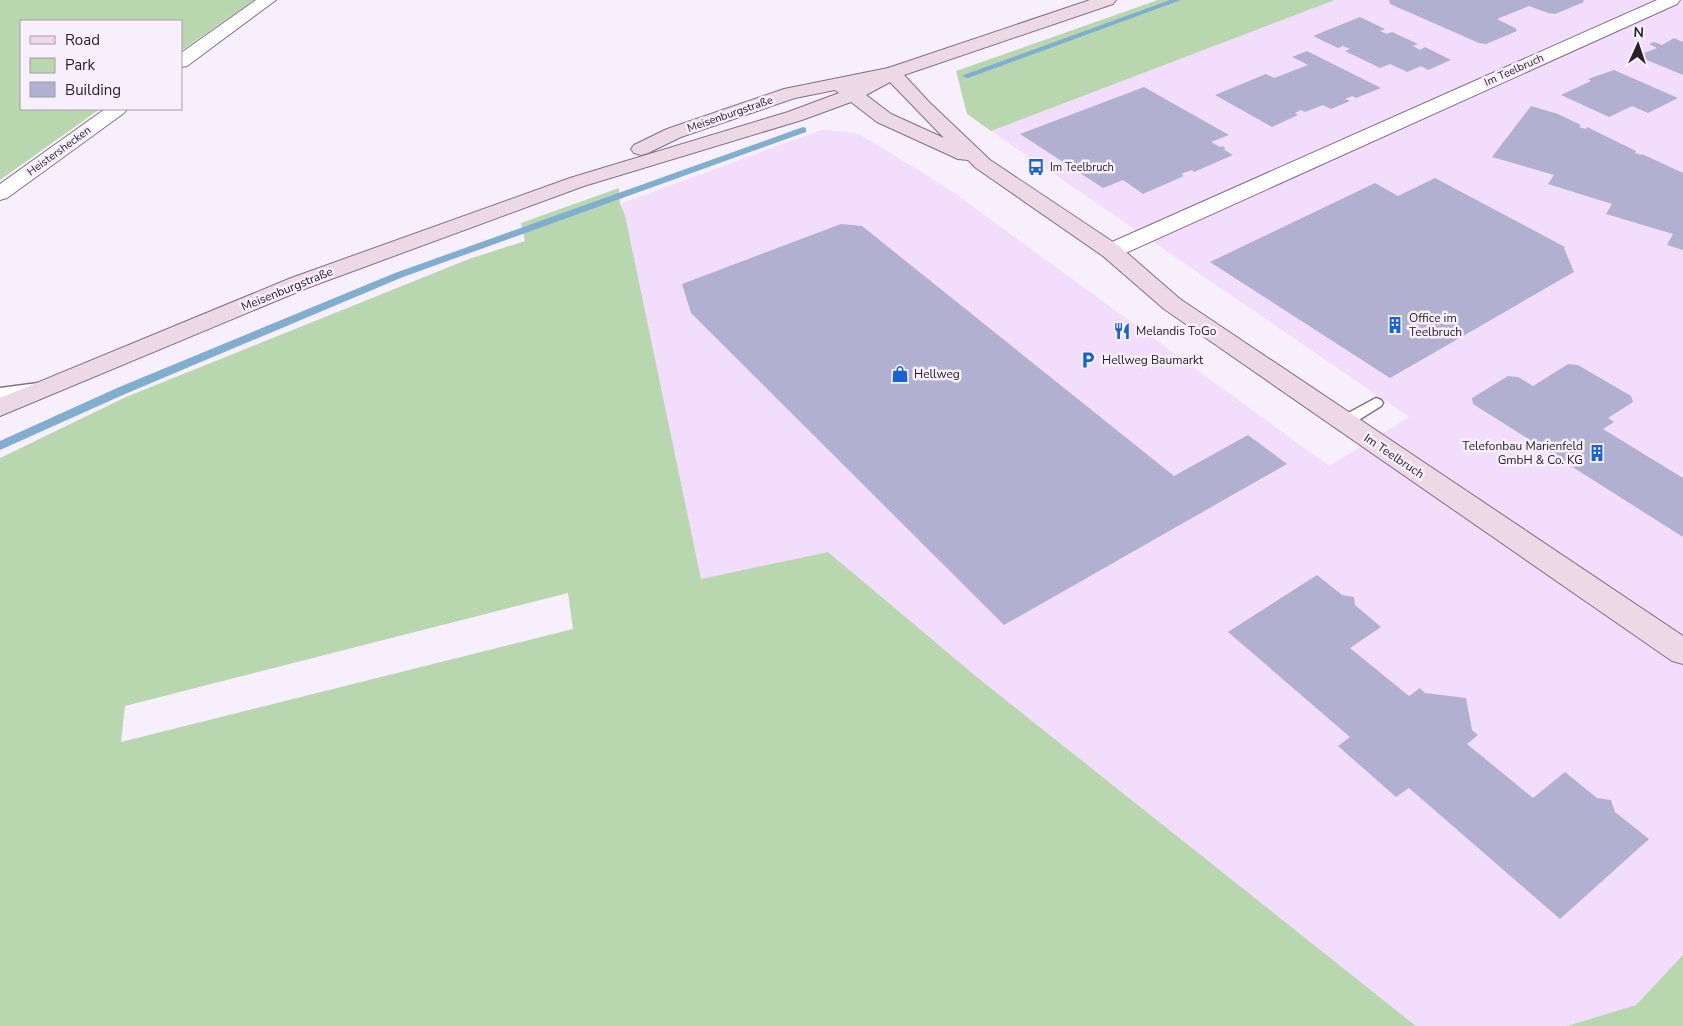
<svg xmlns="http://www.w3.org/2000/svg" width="1683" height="1026" viewBox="0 0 1683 1026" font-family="'Nunito Sans',sans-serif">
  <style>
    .built { fill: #f2defc }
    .green { fill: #b8d7af; fill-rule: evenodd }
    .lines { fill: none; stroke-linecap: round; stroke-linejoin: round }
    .stream { fill: #80aecf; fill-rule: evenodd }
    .building { fill: #b1b0d1 }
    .lane-casing { stroke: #816f8a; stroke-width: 3 }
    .street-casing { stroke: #816f8a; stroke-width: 2 }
    .secondary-casing { stroke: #816f8a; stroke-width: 2 }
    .lane { fill: #fff; fill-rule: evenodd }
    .street { fill: #fff; fill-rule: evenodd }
    .secondary { fill: #edd8e5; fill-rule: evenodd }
    .labels { text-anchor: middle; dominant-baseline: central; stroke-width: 5; stroke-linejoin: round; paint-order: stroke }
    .far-street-label { font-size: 11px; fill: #27202b; stroke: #f8effc }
    .far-poi-label { font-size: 11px; fill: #27202b; stroke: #f8effc; text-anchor: start }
    .street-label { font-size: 12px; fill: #27202b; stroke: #f8effc }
    .poi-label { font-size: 12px; fill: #27202b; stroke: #f8effc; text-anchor: start }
  </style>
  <rect width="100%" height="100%" fill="#f8effc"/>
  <path class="built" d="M1335,0H1683V955L1636,1005L1567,1026H1416L978,678L828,552L701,579L625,215L620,204L824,129L859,134L946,187L1329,466L1409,417L991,131Z"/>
  <path class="green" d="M0,0H254L181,51V21H21V109H100L0,180Z
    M1158,0H1335L991,131L967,114L956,71Z
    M619,188L620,204L625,215L701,579L828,552L978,678L1416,1026H0V458L126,397L469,259L525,241L521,223ZM568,593L573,629L121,742L125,706Z
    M1683,955V1026H1567L1636,1005Z"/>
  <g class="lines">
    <path class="stream" d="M1170,0H1181L968,78L961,76Z
      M803,127L806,128V132L403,277L125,394L0,450V441L117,388L395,273Z"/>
  </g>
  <path class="building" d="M1389,0H1583L1584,2L1555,14L1548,13L1529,6L1497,19L1515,28L1517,31L1486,44L1479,43L1390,4Z
    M1360,17L1385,29L1380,31L1387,34L1392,32L1418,44L1413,46L1420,50L1425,47L1451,60L1428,70L1421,66L1407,72L1390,64L1380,68L1345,51L1350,49L1343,46L1338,48L1313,36Z
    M1674,38L1683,42V75L1637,56L1657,48L1649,44L1654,42L1662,45Z
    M1307,51L1381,88L1356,98L1352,96L1345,99L1350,101L1331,109L1323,105L1305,112L1301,110L1295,113L1298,115L1272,127L1215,95L1266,74L1274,78L1308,65L1292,57Z
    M1614,70L1678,98L1648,113L1632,106L1609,117L1561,95L1591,81L1588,79Z
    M1144,87L1229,135L1211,142L1220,147L1222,146L1226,149H1223L1233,155L1194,172L1192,170L1181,174L1184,176L1143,194L1123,180L1103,188L1020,134Z
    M1531,106L1558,114L1581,125L1579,127L1586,129L1587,127L1636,151L1635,153L1642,155V154L1683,173V250L1667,245L1673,234L1606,214L1612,204L1548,184L1554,175L1492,157Z
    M1435,178L1565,247L1564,248L1574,272L1390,378L1210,262L1375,183L1398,196Z
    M841,224L862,226L1174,476L1248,435L1287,464L1004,625L691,313L682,284Z
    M1568,364L1578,365L1631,396L1633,402L1608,418L1614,422L1603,429L1683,478V537L1473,404L1472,398L1508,376L1518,377L1533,386Z
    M1317,575L1342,595L1354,597L1355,605L1381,627L1350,648L1409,696L1420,688L1425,693L1466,698L1472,730L1478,735L1467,744L1533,798L1565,772L1597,798L1611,800L1615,812L1649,839L1560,919L1409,788L1396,797L1338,746L1350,737L1228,632Z"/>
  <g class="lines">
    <g class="lane-casing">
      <path id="lane" d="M38,383L43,385L45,388L43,391L0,398V388Z
        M1376,398L1381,400L1383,403L1381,406L1349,426H1339L1336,422L1339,418Z"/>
    </g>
    <g class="street-casing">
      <path id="street" d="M256,0H276L187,66L181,67V53Z
        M1657,0H1680L1677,4L1119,256L1111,258L1103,256L1100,251L1103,246Z
        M105,109H127L124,113L7,198L0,200V184Z"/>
    </g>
    <g class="secondary-casing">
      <path id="secondary" d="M1090,0H1116L1113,4L904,75L929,102L990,160L1119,246L1180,299L1683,636V664L1672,661L1164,309L1103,256L976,168L968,160L958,159L877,122L851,102L802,120L584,186L307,288L0,416V398L291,278L570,178L788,112L839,93L835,90L795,98L681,137L648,153L641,155L634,153L631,149L634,145L667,129L784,89L888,68ZM890,82L944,138L891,114L866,95Z"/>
    </g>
    <use href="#lane" class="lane"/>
    <use href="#street" class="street"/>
    <use href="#secondary" class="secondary"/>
  </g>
  <defs>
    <g id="bus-bare" transform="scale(1.35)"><path d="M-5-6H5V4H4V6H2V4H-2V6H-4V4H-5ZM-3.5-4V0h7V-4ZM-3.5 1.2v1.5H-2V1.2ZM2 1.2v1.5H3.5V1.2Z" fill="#1863ce" stroke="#f8effc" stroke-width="2.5" paint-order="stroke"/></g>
    <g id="building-bare" transform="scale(1.35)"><path d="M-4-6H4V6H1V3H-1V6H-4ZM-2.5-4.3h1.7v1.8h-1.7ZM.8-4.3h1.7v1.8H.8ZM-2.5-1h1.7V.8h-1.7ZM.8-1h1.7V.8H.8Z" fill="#1863ce" stroke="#f8effc" stroke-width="2.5" paint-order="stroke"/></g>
    <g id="restaurant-bare" transform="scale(1.35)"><path d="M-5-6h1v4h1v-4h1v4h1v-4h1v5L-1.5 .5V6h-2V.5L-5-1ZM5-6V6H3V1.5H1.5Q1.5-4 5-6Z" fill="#1863ce" stroke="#f8effc" stroke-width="2.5" paint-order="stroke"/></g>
    <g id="parking-bare" transform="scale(1.35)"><path d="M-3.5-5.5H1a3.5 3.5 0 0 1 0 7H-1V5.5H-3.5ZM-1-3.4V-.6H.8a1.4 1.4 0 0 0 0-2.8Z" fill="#1863ce" stroke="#f8effc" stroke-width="2.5" paint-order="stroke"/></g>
    <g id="shop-bare" transform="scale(1.35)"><path d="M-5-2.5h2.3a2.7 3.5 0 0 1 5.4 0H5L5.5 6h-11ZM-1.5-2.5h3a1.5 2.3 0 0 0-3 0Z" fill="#1863ce" stroke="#f8effc" stroke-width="2.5" paint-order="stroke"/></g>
  </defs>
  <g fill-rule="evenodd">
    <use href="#bus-bare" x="1036" y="167"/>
    <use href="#building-bare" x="1395" y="325"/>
    <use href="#restaurant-bare" x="1122" y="331"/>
    <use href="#parking-bare" x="1088" y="360"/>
    <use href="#shop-bare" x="900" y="374"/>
    <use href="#building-bare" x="1597" y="453"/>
  </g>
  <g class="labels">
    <g class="far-street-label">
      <text transform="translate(1514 70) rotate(-24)">Im Teelbruch</text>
      <text transform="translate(730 114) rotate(-19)">Meisenburgstraße</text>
      <text transform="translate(59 151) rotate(-36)">Heistershecken</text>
    </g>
    <g class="far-poi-label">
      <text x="1050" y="167">Im Teelbruch</text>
    </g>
    <g class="street-label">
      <text transform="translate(287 289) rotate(-22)">Meisenburgstraße</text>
      <text transform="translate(1394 456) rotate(34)">Im Teelbruch</text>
    </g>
    <g class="poi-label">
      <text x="1409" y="318">Office im<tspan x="1409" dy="14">Teelbruch</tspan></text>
      <text x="1136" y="331">Melandis ToGo</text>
      <text x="1102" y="360">Hellweg Baumarkt</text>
      <text x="914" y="374">Hellweg</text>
      <text x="1583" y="446" text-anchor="end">Telefonbau Marienfeld<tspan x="1583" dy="14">GmbH &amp; Co. KG</tspan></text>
    </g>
  </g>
  <rect x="20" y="20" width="162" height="90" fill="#f8effc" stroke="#a49ca8"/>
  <rect x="30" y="36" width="25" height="8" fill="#edd8e5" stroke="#a49ca8"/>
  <text x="65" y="45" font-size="15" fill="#27202b">Road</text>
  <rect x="30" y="58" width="25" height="15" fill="#b8d7af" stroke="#a49ca8"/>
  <text x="65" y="70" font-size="15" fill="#27202b">Park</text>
  <rect x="30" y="82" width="25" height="15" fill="#b1b0d1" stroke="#a49ca8"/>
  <text x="65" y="95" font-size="15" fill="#27202b">Building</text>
  <g transform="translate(1638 45) rotate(3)" stroke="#f8effc" stroke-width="4" paint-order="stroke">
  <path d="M0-4L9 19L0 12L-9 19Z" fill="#27202b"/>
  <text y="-8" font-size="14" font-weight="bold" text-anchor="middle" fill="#27202b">N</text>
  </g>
</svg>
